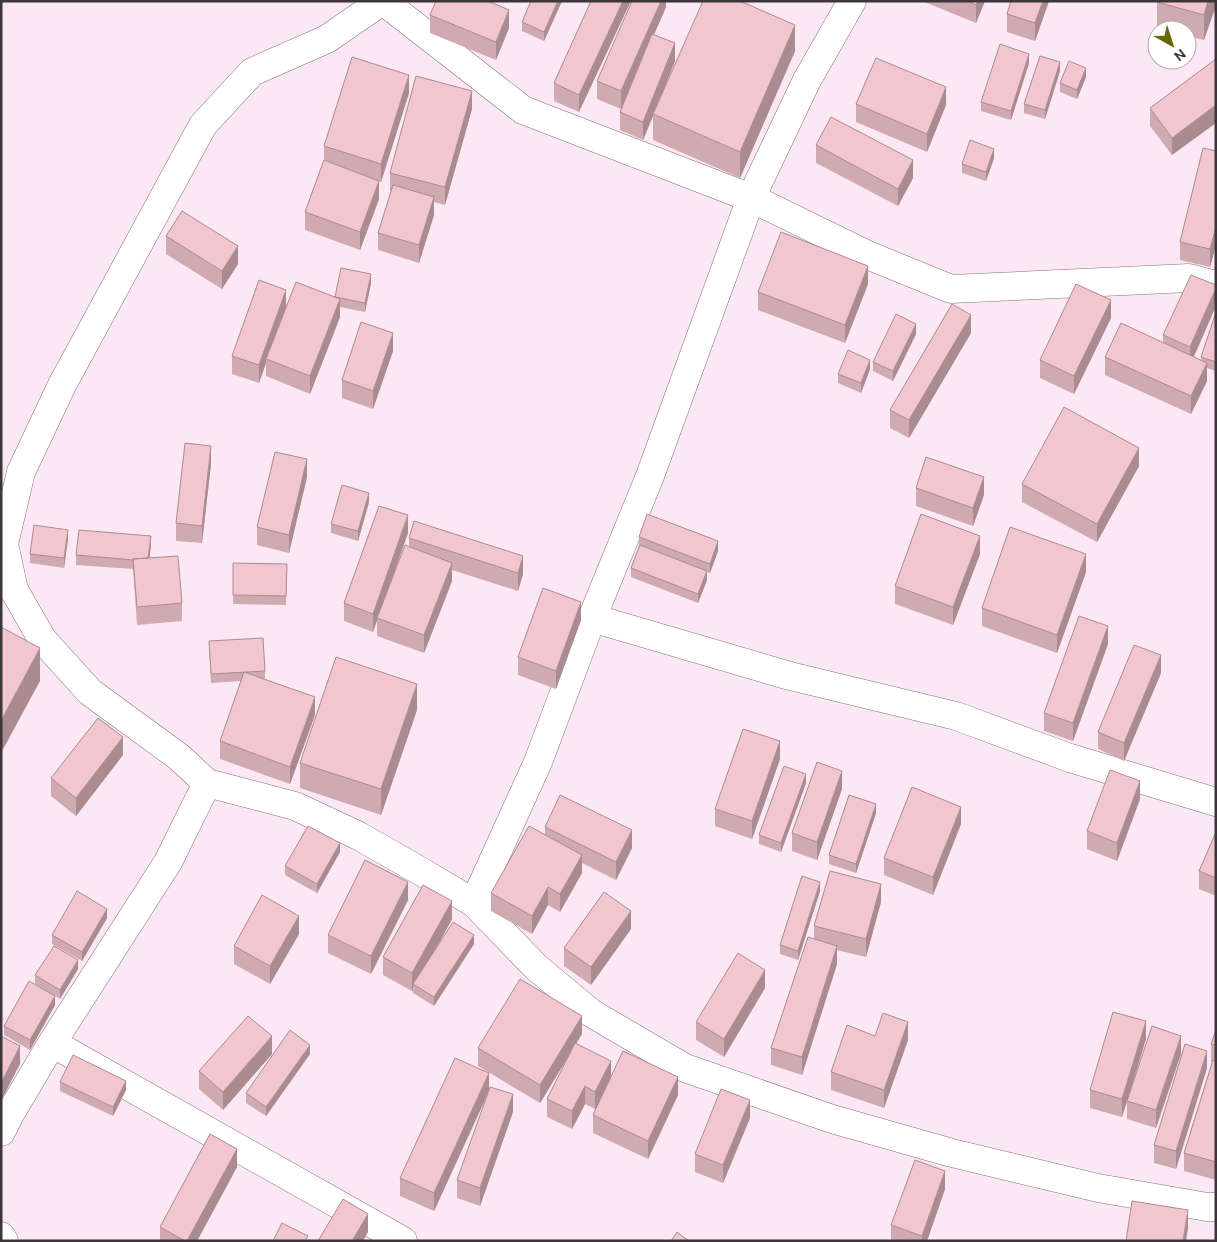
<svg xmlns="http://www.w3.org/2000/svg" width="1217" height="1242" viewBox="0 0 1217 1242" font-family="Ubuntu,sans-serif">
  <style>
    .lines { fill: none; stroke-linecap: round; stroke-linejoin: round }
    .minor-casing { stroke: #81717b; stroke-width: 29 }
    .minor { stroke: #fff; stroke-width: 28 }
    .wall { fill: #d0aab1 }
    .shaded-wall { fill: #a98b90 }
    .building { fill: #f2c6ce; stroke: #a98b90 }
  </style>
  <rect width="100%" height="100%" fill="#fbe8f4"/>
  <g class="lines">
    <g class="minor-casing">
      <path id="minor" d="M383,1L523,110L751,198L870,256L951,289L1189,278L1216,285
        M592,618L790,676L956,716L1070,758L1216,802
        M207,783L295,806L359,836L422,872L474,903L536,967L591,1013L685,1068L832,1119L952,1153L1098,1188L1207,1207H1216
        M474,903L538,762L592,618L650,476L751,198L807,80L852,1
        M52,1043L403,1241
        M1,1132L10,1114L52,1043L168,862L207,783L179,757L90,692L42,639L14,590L4,544L21,472L62,385L203,125L252,72L327,39L382,1
        M1,1236L4,1241"/>
    </g>
    <use href="#minor" class="minor"/>
  </g>
  <path class="wall" d="M562,1L544,41L522,31V22Z
    M591,1L579,112L554,101V83Z
    M666,1V7L654,35L675,61L661,95L795,51L740,178L653,140V116L643,140L620,130V112L621,109L597,99V81Z
    M922,1H985L976,23Z
    M1049,1L1035,41L1007,32V14Z
    M1216,1L1204,40L1187,36V30H1164L1157,28V2Z
    M430,15L509,28L496,60L430,33Z
    M1216,59L1172,155L1150,126V108Z
    M1029,63L1011,120L981,111V102Z
    M1060,71L1045,119L1024,113V104Z
    M1086,77L1077,99L1060,92V83Z
    M409,93L381,182L379,181V199L360,250L305,230V212L324,160V146Z
    M856,104L946,105L927,152L856,122Z
    M472,109L445,205L434,202V215L419,263L378,250V233L391,191L390,190V173Z
    M816,145L913,178L898,206L816,163Z
    M1216,151V245L1210,267L1180,260V242Z
    M994,158L986,181L962,173V164Z
    M166,236L238,264L222,289L166,254Z
    M371,283L365,312L340,307V317L310,394L266,376V363L259,383L232,374V356L286,307L335,297Z
    M868,284L845,343L758,310V292Z
    M1216,285V306L1194,357L1201,360V357L1216,312V371L1207,368V381L1191,414L1105,375V357L1163,343V335Z
    M1111,318L1074,394L1040,378V360Z
    M971,333L909,438L890,428V410Z
    M916,334L893,381L873,371V362Z
    M393,351L373,409L342,398V380Z
    M870,369L861,393L838,383V374Z
    M211,464L202,543L176,541V523Z
    M1139,466L1097,542L1022,502V484Z
    M307,477L289,553L257,545V527Z
    M916,488L984,495L973,526L916,506Z
    M369,502L358,541L331,533V524Z
    M408,533L382,606L409,546V538L523,574L518,591L452,570V581L424,653L377,636V618L373,632L344,621V603Z
    M639,537L718,551L710,573L707,572V580L698,603L631,577V568L639,546Z
    M68,539L64,568L30,563V554Z
    M151,545L149,558L182,603V621L137,625L133,569L76,565V555Z
    M980,554L953,625L895,604V586Z
    M233,563L287,564L286,605L233,604Z
    M1086,572L1057,653L982,626V608Z
    M581,620L556,689L518,675V657Z
    M209,641L265,671V679L315,715L290,784L220,759V741L241,681L211,683Z
    M1108,644L1073,741L1044,731V713Z
    M1161,673L1124,761L1098,749V732Z
    M417,710L381,815L300,788V763Z
    M123,755L76,816L51,796V778Z
    M780,759L752,839L715,826V809Z
    M806,783L781,852L759,844V835Z
    M842,789L817,860L792,851V833Z
    M1140,799L1117,861L1087,849V831Z
    M876,813L856,873L829,864V855Z
    M961,824L933,895L884,875V858Z
    M545,827L632,848L616,880L582,863V873L560,912L548,905L532,934L491,911V893L545,835Z
    M1216,832V896L1199,889V871Z
    M340,852L317,893L285,875V866Z
    M820,891L798,960L780,954V945Z
    M408,900L371,974L328,953V935Z
    M881,902L866,957L837,950V964L802,1075L771,1065V1048L814,939V926Z
    M107,918L82,961L52,944V935Z
    M452,919L434,952L474,944L434,1006L413,993V990L412,991L383,975V957Z
    M631,929L591,985L564,966V948Z
    M299,934L270,984L234,964V946Z
    M78,969L60,999L35,984V975Z
    M765,988L724,1057L696,1040V1022Z
    M55,1005L30,1050L4,1035V1026Z
    M1216,1030V1180L1184,1171V1153L1212,1062H1211V1044Z
    M582,1034L576,1043L611,1076L678,1095L648,1159L593,1133V1115L595,1109L585,1104L572,1129L547,1117V1099L568,1057L540,1103L478,1066V1048Z
    M875,1036L908,1040L884,1108L831,1090V1072Z
    M1146,1039L1131,1089L1181,1054L1156,1128L1127,1119V1102L1122,1117L1090,1108V1090Z
    M272,1054L223,1110L199,1089V1071Z
    M310,1054L266,1116L246,1103V1093Z
    M1207,1068L1176,1169L1154,1163V1145Z
    M60,1082L126,1090L113,1116L60,1091Z
    M489,1091L434,1211L400,1196V1178Z
    M513,1112L480,1206L457,1198V1180Z
    M750,1118L723,1183L695,1172V1154Z
    M237,1167L197,1241H160V1227Z
    M945,1189L927,1241H891V1225Z"/>
  <path class="shaded-wall" d="M558,1H562L544,41V32Z
    M623,1H631L579,112V95Z
    M661,1H666V7L621,109V91Z
    M978,1H985L976,23V5Z
    M1043,1H1049L1035,41V23Z
    M1208,1H1216V6L1204,40V15Z
    M509,10V28L496,60V42Z
    M795,25V51L740,178V152Z
    M675,43V61L654,114H653V116L643,140V122Z
    M1029,54V63L1011,120V111Z
    M1060,62V71L1045,119V110Z
    M1086,68V77L1077,99V90Z
    M409,75V93L381,182V164Z
    M946,87V105L927,152V134Z
    M472,91V109L445,205V187Z
    M1216,105V123L1172,155V138Z
    M994,149V158L986,181V172Z
    M913,160V178L898,206V189Z
    M379,181V199L360,250V232Z
    M434,197V215L419,263V245Z
    M1216,227V245L1210,267V249Z
    M238,246V264L222,289V271Z
    M868,266V284L845,343V325Z
    M371,274V283L365,312V303Z
    M1216,288V306L1190,365V347Z
    M286,290V308L266,359V363L259,383V365Z
    M340,299V317L310,394V376Z
    M1111,300V318L1074,394V376Z
    M971,315V333L909,438V420Z
    M916,324V334L893,381V371Z
    M393,333V351L373,409V391Z
    M870,360V369L861,393V383Z
    M1207,363V381L1191,414V396Z
    M211,446V464L202,543V526Z
    M1139,448V466L1097,542V524Z
    M307,459V477L289,553V535Z
    M984,477V495L973,526V508Z
    M369,493V502L358,541V531Z
    M408,515V533L373,632V614Z
    M68,530V539L64,568V558Z
    M151,536V545L148,571V561Z
    M980,536V554L953,625V607Z
    M718,541V551L710,573V564Z
    M1086,554V572L1057,653V635Z
    M523,556V574L518,591V573Z
    M452,563V581L424,653V635Z
    M707,571V580L698,603V594Z
    M581,602V620L556,689V671Z
    M1108,626V644L1073,741V723Z
    M40,648V681L1,753V721Z
    M1161,655V673L1124,761V743Z
    M417,684V710L381,815V789Z
    M315,697V715L290,784V767Z
    M123,737V755L76,816V798Z
    M780,741V759L752,839V821Z
    M842,771V789L817,860V842Z
    M806,774V783L781,852V843Z
    M1140,781V799L1117,861V843Z
    M876,804V813L856,873V864Z
    M961,807V824L933,895V877Z
    M632,830V848L616,880V862Z
    M340,843V852L317,893V884Z
    M582,855V873L560,912V894Z
    M408,882V900L371,974V956Z
    M820,882V891L798,960V951Z
    M881,884V902L866,957V939Z
    M548,887V905L532,934V916Z
    M452,901V919L416,986L413,984V990L412,991V973Z
    M107,909V918L82,961V952Z
    M631,911V929L591,985V967Z
    M299,916V934L270,984V966Z
    M474,935V944L434,1006V997Z
    M837,946V964L802,1075V1057Z
    M78,960V969L60,999V990Z
    M765,970V988L724,1057V1039Z
    M55,996V1005L30,1050V1040Z
    M582,1016V1034L540,1103V1085Z
    M1146,1021V1039L1122,1117V1099Z
    M908,1022V1040L884,1108V1090Z
    M272,1036V1054L223,1110V1092Z
    M1181,1036V1054L1156,1128V1110Z
    M310,1045V1054L266,1116V1107Z
    M20,1046V1064L1,1101V1083Z
    M1207,1051V1068L1176,1169V1151Z
    M611,1061V1079L595,1110V1092Z
    M489,1073V1091L434,1211V1193Z
    M678,1077V1095L648,1159V1141Z
    M126,1081V1090L113,1116V1107Z
    M585,1086V1104L572,1129V1111Z
    M513,1094V1112L480,1206V1188Z
    M750,1100V1118L723,1183V1165Z
    M237,1149V1167L197,1241H187Z
    M945,1171V1189L927,1241H922V1236Z
    M1188,1210V1228L1186,1241H1183Z
    M368,1214V1232L363,1241H352Z"/>
  <path class="building" d="M436,1H488L509,10L496,42L430,15Z
    M531,1H558L544,32L522,22Z
    M591,1H623L579,95L554,83Z
    M632,1H661L621,91L597,81Z
    M703,1H740L795,25L740,152L653,114Z
    M967,1H978L976,5Z
    M1011,1H1043L1035,23L1007,14Z
    M1157,1H1208L1204,15L1157,2Z
    M652,34L675,43L643,122L620,112Z
    M1000,44L1029,54L1011,111L981,102Z
    M1040,56L1060,62L1045,110L1024,104Z
    M352,57L409,75L381,164L324,146Z
    M876,58L946,87L927,134L856,104Z
    M1216,59V105L1172,138L1150,108Z
    M1069,61L1086,68L1077,90L1060,83Z
    M416,76L472,91L445,187L390,173Z
    M831,117L913,160L898,189L816,145Z
    M970,140L994,149L986,172L962,164Z
    M1203,148L1216,151V227L1210,249L1180,242Z
    M324,160L379,181L360,232L305,212Z
    M393,185L434,197L419,245L378,233Z
    M182,211L238,246L222,271L166,236Z
    M781,232L868,266L845,325L758,292Z
    M341,268L371,274L365,303L335,297Z
    M1191,275L1216,285V288L1190,347L1163,335Z
    M259,280L286,290L259,365L232,356Z
    M296,282L340,299L310,376L266,359Z
    M1076,284L1111,300L1074,376L1040,360Z
    M952,304L971,315L909,420L890,410Z
    M1216,312V362L1201,357Z
    M896,314L916,324L893,371L873,362Z
    M361,322L393,333L373,391L342,380Z
    M1121,323L1207,363L1191,396L1105,357Z
    M848,350L870,360L861,383L838,374Z
    M1064,407L1139,448L1097,524L1022,484Z
    M185,443L211,446L202,526L176,523Z
    M275,452L307,459L289,535L257,527Z
    M926,457L984,477L973,508L916,488Z
    M342,485L369,493L358,531L331,524Z
    M379,506L408,515L373,614L344,603Z
    M647,514L718,541L710,564L639,537Z
    M921,514L980,536L953,607L895,586Z
    M414,521L523,556L518,573L409,538Z
    M34,525L68,530L64,558L30,554Z
    M1010,527L1086,554L1057,635L982,608Z
    M79,530L151,536L148,558L133,559V560L76,555Z
    M405,545L452,563L424,635L377,618Z
    M640,545L707,571L698,594L631,568Z
    M178,556L182,603L137,607L133,559Z
    M233,563L287,564L286,596L233,595Z
    M543,588L581,602L556,671L518,657Z
    M1079,616L1108,626L1073,723L1044,713Z
    M1,627L40,648L1,721Z
    M263,638L265,671L211,674L209,641Z
    M1134,645L1161,655L1124,743L1098,732Z
    M336,657L417,684L381,789L300,763Z
    M244,672L315,697L290,767L220,741Z
    M98,718L123,737L76,798L51,778Z
    M743,729L780,741L752,821L715,809Z
    M817,762L842,771L817,842L792,833Z
    M784,766L806,774L781,843L759,835Z
    M1110,770L1140,781L1117,843L1087,831Z
    M912,787L961,807L933,877L884,858Z
    M560,795L632,830L616,862L545,827Z
    M849,795L876,804L856,864L829,855Z
    M308,826L340,843L317,884L285,866Z
    M529,826L582,855L560,894L548,887L532,916L491,893Z
    M1216,832V878L1199,871Z
    M365,860L408,882L371,956L328,935Z
    M830,871L881,884L866,939L814,926Z
    M802,876L820,882L798,951L780,945Z
    M423,885L452,901L412,973L383,957Z
    M77,891L107,909L82,952L52,935Z
    M604,892L631,911L591,967L564,948Z
    M262,895L299,916L270,966L234,946Z
    M453,922L474,935L434,997L413,984Z
    M808,937L837,946L802,1057L771,1048Z
    M54,946L78,960L60,990L35,975Z
    M738,953L765,970L724,1039L696,1022Z
    M520,979L582,1016L540,1085L478,1048Z
    M29,981L55,996L30,1040L4,1026Z
    M1113,1012L1146,1021L1122,1099L1090,1090Z
    M883,1013L908,1022L884,1090L831,1072L847,1025L875,1036Z
    M248,1016L272,1036L223,1092L199,1071Z
    M1152,1026L1181,1036L1156,1110L1127,1101Z
    M290,1030L310,1045L266,1107L246,1093Z
    M1216,1030V1045L1211,1044Z
    M1,1036L20,1046L1,1083Z
    M575,1043L611,1061L595,1092L585,1086L572,1111L547,1099Z
    M1185,1044L1207,1051L1176,1151L1154,1145Z
    M623,1051L678,1077L648,1141L593,1115Z
    M73,1055L126,1081L113,1107L60,1082Z
    M455,1058L489,1073L434,1193L400,1178Z
    M1213,1060L1216,1061V1162L1184,1153Z
    M490,1087L513,1094L480,1188L457,1180Z
    M721,1089L750,1100L723,1165L695,1154Z
    M210,1134L237,1149L187,1241H185L160,1227Z
    M915,1160L945,1171L922,1236L891,1225Z
    M343,1199L368,1214L352,1241H318Z
    M1132,1201L1188,1210L1183,1241H1126Z
    M282,1223L308,1236L305,1241H273Z
    M677,1232L689,1241H671Z"/>
  <rect width="1217" height="1242" fill="none" stroke="#3c3539" stroke-width="5"/>
  <g transform="translate(1172 45) rotate(141)"><circle r="24" fill="#ffffff" stroke="#b1aeb0"/>
  <path d="M0-4L9 19L0 12L-9 19Z" fill="#686a09"/>
  <text y="-8" font-size="14" font-weight="bold" text-anchor="middle" fill="#3c3539">N</text>
  </g>
</svg>
